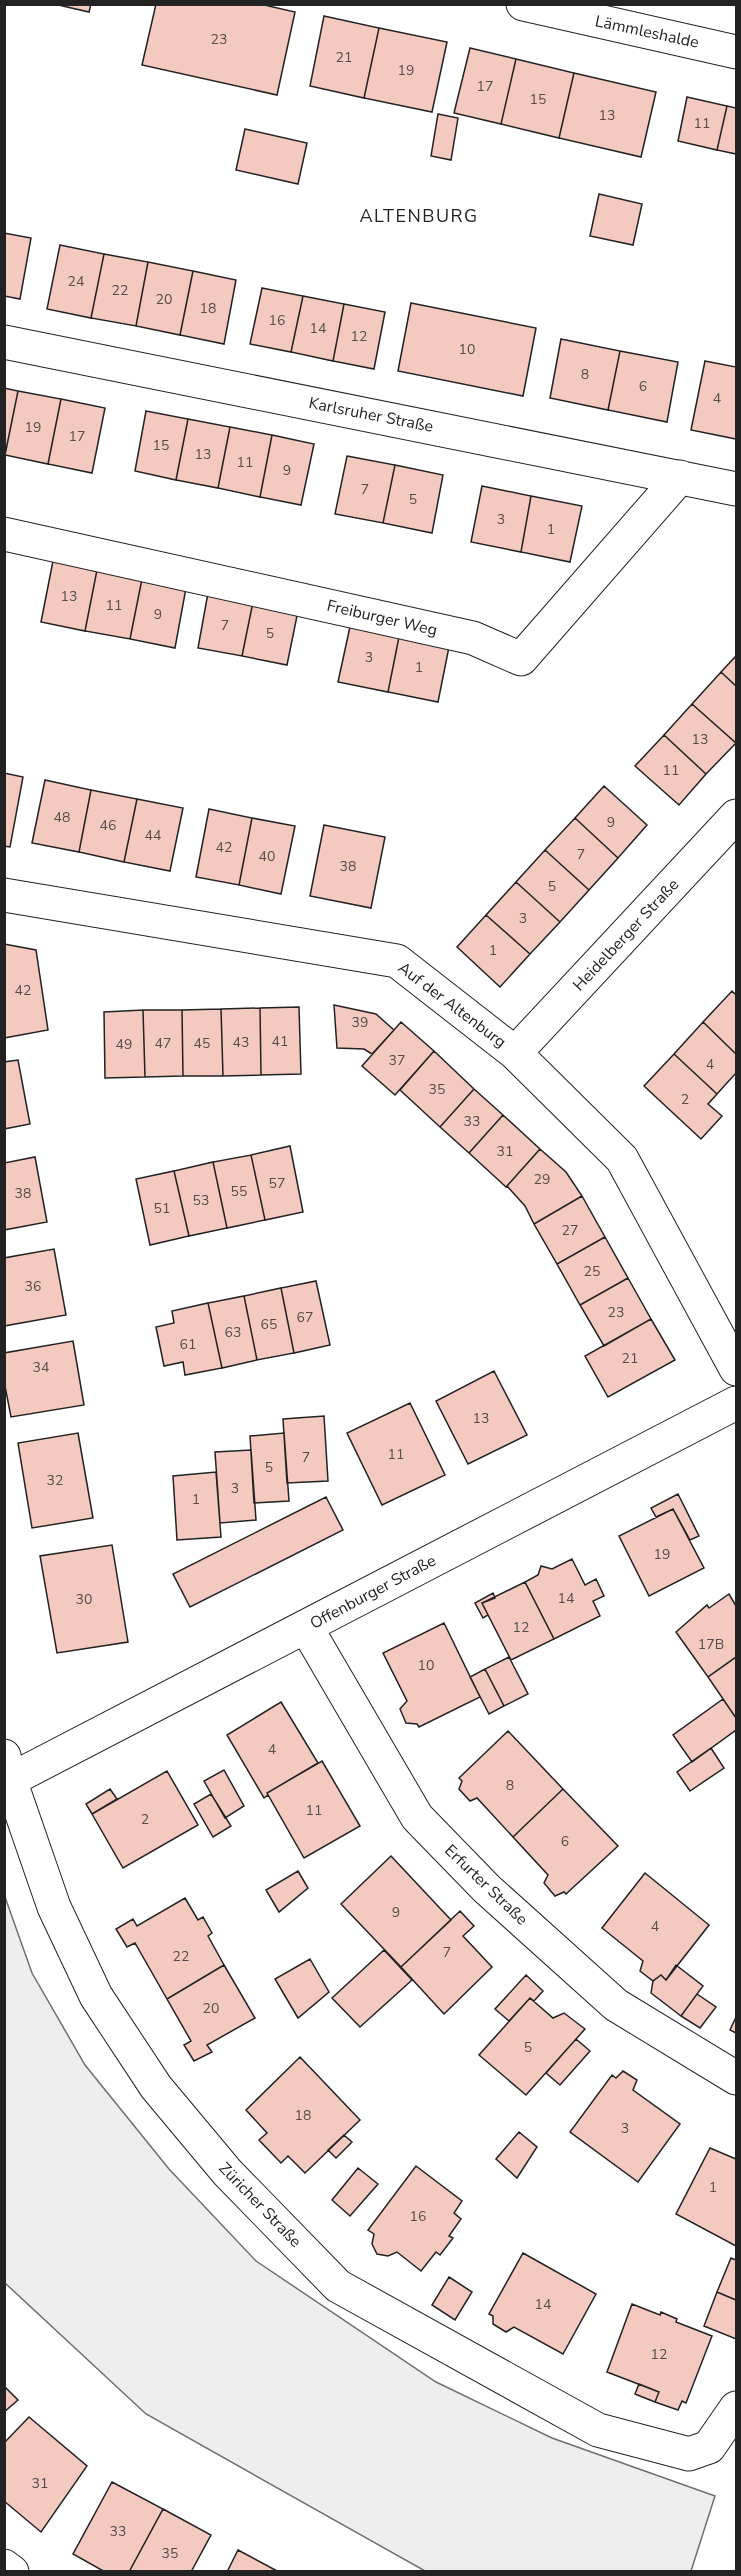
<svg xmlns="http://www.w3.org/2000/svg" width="741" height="2576" viewBox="0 0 741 2576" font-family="'Nunito Sans',sans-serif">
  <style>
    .green { fill: #eee; stroke: #6f6f6f; stroke-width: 1.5 }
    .building { fill: #f3c9c0; stroke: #222; stroke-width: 1.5 }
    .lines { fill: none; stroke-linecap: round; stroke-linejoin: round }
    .minor-casing { stroke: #222; stroke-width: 35 }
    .minor { stroke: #fff; stroke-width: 33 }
    .labels { text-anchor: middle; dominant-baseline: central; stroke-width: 4.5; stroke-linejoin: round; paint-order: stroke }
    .number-label { font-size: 14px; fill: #564c4a }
    .street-label { font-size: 16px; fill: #222; stroke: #fff }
    .neighbourhood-label { font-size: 18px; letter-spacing: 1.5px; fill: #222; stroke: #fff }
  </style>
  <rect width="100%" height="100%" fill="#fff"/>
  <path class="green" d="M5,1897L32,1973L85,2065L169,2169L256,2261L436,2382L552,2438L715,2496L691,2571H425L146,2414L5,2283Z"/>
  <path class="building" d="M54,4H91L89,12Z
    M156,4H260L295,12L277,95L142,65Z
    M324,16L379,28L364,98L310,86Z
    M379,28L447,42L432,112L364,98Z
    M470,48L516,59L501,124L454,113Z
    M516,59L574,73L559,138L501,124Z
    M574,73L656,92L641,157L559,138Z
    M687,97L727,106L717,150L678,141Z
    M727,106L736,108V154L717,150Z
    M438,114L458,118L451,160L431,156Z
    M245,129L307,143L298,184L236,170Z
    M599,194L642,204L633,245L590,236Z
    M4,233L31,238L20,299L4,296Z
    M60,245L104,254L91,318L47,309Z
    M104,254L148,262L136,326L91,318Z
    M148,262L193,271L180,335L136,326Z
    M193,271L236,280L224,344L180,335Z
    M262,288L303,296L291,352L250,344Z
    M303,296L344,304L333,361L291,352Z
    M411,303L536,328L523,396L398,371Z
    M344,304L385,312L374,369L333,361Z
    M561,339L620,351L608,410L550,398Z
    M620,351L678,362L667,422L608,410Z
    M705,361L736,367V439L691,430Z
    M4,388L18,391L5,455H4Z
    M18,391L61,399L48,464L5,455Z
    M61,399L105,408L92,473L48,464Z
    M146,411L188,419L176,480L135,471Z
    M188,419L230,427L218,488L176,480Z
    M230,427L272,435L260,497L218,488Z
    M272,435L314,444L301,505L260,497Z
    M347,456L395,465L383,523L335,514Z
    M395,465L443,475L432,533L383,523Z
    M482,486L531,496L521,552L471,542Z
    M531,496L582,506L570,562L521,552Z
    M53,561L97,570L85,631L41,622Z
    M97,570L142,579L130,639L85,631Z
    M142,579L186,588L175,648L130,639Z
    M208,593L253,602L242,656L198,648Z
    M253,602L298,611L287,665L242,656Z
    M351,622L400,632L388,692L338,682Z
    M400,632L450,642L438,702L388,692Z
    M736,656V686L721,672Z
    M721,672L736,686V743L692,704Z
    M692,704L736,743L706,774L664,735Z
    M664,735L706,774L679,805L635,766Z
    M4,773L23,777L10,847L4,846Z
    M45,780L91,790L79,852L32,843Z
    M604,786L647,825L618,858L575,818Z
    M91,790L137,799L124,862L79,852Z
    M137,799L183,808L170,871L124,862Z
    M209,809L252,818L239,885L196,877Z
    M252,818L295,826L281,894L239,885Z
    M575,818L618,858L589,890L545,850Z
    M324,825L385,837L371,908L310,896Z
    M545,850L589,890L560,922L516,882Z
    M516,882L560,922L530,954L486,915Z
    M486,915L530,954L500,987L457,947Z
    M4,944L36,950L48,1030L4,1038Z
    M732,991L736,995V1054L703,1022Z
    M334,1005L376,1014L394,1030L372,1054L364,1049L337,1048Z
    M299,1007L301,1074L261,1075L260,1008Z
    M260,1008L261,1075L223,1076L221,1009Z
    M221,1009L223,1076H183L182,1010Z
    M143,1010H182L183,1076L145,1077Z
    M143,1010L145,1077L105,1078L104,1012Z
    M401,1022L434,1051L395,1095L362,1066Z
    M703,1022L736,1054V1073L717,1094L674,1054Z
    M434,1051L474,1089L440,1127L400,1090Z
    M674,1054L717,1094L708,1104L722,1116L701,1139L644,1086Z
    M18,1060L30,1124L4,1129V1062Z
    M474,1089L503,1115L469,1153L440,1127Z
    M503,1115L540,1149L506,1187L469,1153Z
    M290,1146L303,1212L265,1220L251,1155Z
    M540,1149L566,1172L582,1196L534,1224L525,1206L507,1186Z
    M251,1155L265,1220L227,1228L213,1162Z
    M35,1157L47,1222L4,1230V1163Z
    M213,1162L227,1228L189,1236L174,1171Z
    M174,1171L189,1236L150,1245L136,1179Z
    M582,1196L605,1237L557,1264L534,1224Z
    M605,1237L628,1278L580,1305L557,1264Z
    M54,1249L66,1315L4,1326V1258Z
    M628,1278L651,1319L604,1346L580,1305Z
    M316,1281L330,1345L294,1353L281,1288Z
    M281,1288L294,1353L257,1360L244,1296Z
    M244,1296L257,1360L222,1368L208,1303Z
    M208,1303L222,1368L185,1375L183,1362L164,1366L156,1327L174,1323L172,1311Z
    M651,1319L675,1360L608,1397L585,1356Z
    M73,1341L84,1405L11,1417L4,1381V1353Z
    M494,1371L527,1435L468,1464L436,1401Z
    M410,1403L445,1475L382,1505L347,1433Z
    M324,1416L328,1481L287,1483L283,1419Z
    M78,1433L93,1518L32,1528L18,1443Z
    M284,1433L289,1501L254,1503L250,1436Z
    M251,1450L256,1520L220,1523L215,1452Z
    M216,1472L221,1537L177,1540L173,1476Z
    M678,1494L699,1536L690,1540L673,1509L656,1517L651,1508Z
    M326,1497L343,1530L190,1607L173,1574Z
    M673,1509L704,1568L649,1596L619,1536Z
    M112,1545L128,1642L57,1653L40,1556Z
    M572,1559L585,1585L596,1579L604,1596L593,1601L600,1616L554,1639L525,1582L538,1575L541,1566L552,1569Z
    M525,1582L554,1639L511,1660L482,1603Z
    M493,1593L495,1598L482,1603L488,1615L483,1618L475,1603Z
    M729,1594L736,1606V1657L708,1677L676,1632L707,1605L709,1608Z
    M444,1623L480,1697L419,1727L417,1724L406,1723L400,1709L407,1701L383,1653Z
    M509,1657L528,1694L504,1706L485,1669Z
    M736,1657V1718L708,1677Z
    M485,1669L504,1706L489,1714L470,1677Z
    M723,1699L736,1718V1730L692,1762L673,1735Z
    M281,1702L318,1763L267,1793L268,1795L264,1798L227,1735Z
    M508,1731L563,1789L513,1837L477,1798L470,1801L459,1789L462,1781L459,1778Z
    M711,1748L724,1768L690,1791L677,1772Z
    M322,1761L360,1826L304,1858L267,1793Z
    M224,1770L244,1806L225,1818L204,1781Z
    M167,1771L198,1825L123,1868L92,1814Z
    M110,1789L117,1799L92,1814L86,1804Z
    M563,1789L618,1846L566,1894L564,1892L555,1896L544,1883L548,1875L513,1837Z
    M211,1794L231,1826L213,1837L194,1804Z
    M391,1856L451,1920L401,1967L341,1904Z
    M298,1871L308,1888L279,1912L266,1890Z
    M645,1873L709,1925L666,1980L661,1975L653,1981L640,1971L643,1961L602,1928Z
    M185,1898L198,1920L203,1917L212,1933L208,1936L224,1965L167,1999L135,1943L127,1947L116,1929L133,1919L137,1926Z
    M460,1911L474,1926L463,1936L492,1967L444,2014L401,1967Z
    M384,1950L412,1980L360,2027L332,1998Z
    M310,1959L329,1992L298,2018L275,1979Z
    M224,1965L255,2018L207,2045L212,2052L194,2061L184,2045L191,2041L167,1999Z
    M676,1965L703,1986L681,2016L651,1993L653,1981L661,1975L666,1980Z
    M526,1975L543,1991L534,2001L530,1998L509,2021L495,2009Z
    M697,1994L716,2007L700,2028L681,2016Z
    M530,1998L553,2018L564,2013L585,2029L526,2095L479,2055Z
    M736,2017V2033L730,2030Z
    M576,2039L590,2051L560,2085L546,2073Z
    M300,2057L360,2120L305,2173L288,2156L281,2163L259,2140L267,2133L246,2110Z
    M623,2071L637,2080L633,2090L680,2124L638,2182L570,2132L612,2075L616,2078Z
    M519,2132L537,2147L517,2178L496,2159Z
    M344,2135L352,2142L336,2158L328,2150Z
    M710,2148L736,2159V2246L676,2214Z
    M416,2166L462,2201L454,2213L461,2219L449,2236L453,2238L440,2255L436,2252L421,2271L397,2252L388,2256L377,2254L372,2244L374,2234L368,2230Z
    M358,2168L378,2184L350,2216L332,2200Z
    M523,2253L596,2294L563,2354L514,2327L506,2332L493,2324V2316L489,2314Z
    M731,2258L736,2260V2300L717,2292Z
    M449,2277L472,2292L455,2320L432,2305Z
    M717,2292L736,2300V2339L704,2326Z
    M632,2304L660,2315L661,2312L677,2319L676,2322L712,2336L686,2403L682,2401L678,2410L655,2402L659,2392L607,2372Z
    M639,2384L659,2392L655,2402L635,2394Z
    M4,2386L18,2400L4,2412Z
    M29,2417L87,2466L41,2532L4,2501V2443Z
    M112,2482L163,2509L129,2572H105L73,2554Z
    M163,2509L211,2535L191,2572H129Z
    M238,2550L279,2572H227Z"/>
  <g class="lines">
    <g class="minor-casing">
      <path id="minor" d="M523,4L736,52
        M4,342L736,489
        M4,534L473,638L521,659L680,477
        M4,895L397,961L515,1053L622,1159L736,1369
        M515,1053L736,816
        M306,1627L417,1817L487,1889L616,2005L736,2078
        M4,1756L10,1780L54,1907L96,1996L156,2087L227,2172L338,2286L598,2430L689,2454L709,2447L736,2408
        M10,1780L736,1403
        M4,2566L12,2572"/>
    </g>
    <use href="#minor" class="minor"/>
  </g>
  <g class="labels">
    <g class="number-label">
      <text x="219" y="39">23</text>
      <text x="344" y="57">21</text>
      <text x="406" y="70">19</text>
      <text x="485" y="86">17</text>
      <text x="538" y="99">15</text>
      <text x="607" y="115">13</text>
      <text x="702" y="123">11</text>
      <text x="76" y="281">24</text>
      <text x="120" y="290">22</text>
      <text x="164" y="299">20</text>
      <text x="208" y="308">18</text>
      <text x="277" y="320">16</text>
      <text x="318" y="328">14</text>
      <text x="359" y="336">12</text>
      <text x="467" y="349">10</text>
      <text x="585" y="374">8</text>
      <text x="643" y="386">6</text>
      <text x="717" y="398">4</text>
      <text x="33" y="427">19</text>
      <text x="77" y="436">17</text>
      <text x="161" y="445">15</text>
      <text x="203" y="454">13</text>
      <text x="245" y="462">11</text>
      <text x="287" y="470">9</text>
      <text x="365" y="489">7</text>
      <text x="413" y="499">5</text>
      <text x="501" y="519">3</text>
      <text x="551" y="529">1</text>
      <text x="69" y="596">13</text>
      <text x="114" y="605">11</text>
      <text x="158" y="614">9</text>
      <text x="225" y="625">7</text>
      <text x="270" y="633">5</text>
      <text x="369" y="657">3</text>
      <text x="419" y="667">1</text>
      <text x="700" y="739">13</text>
      <text x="671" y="770">11</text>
      <text x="62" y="817">48</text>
      <text x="611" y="822">9</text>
      <text x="108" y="825">46</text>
      <text x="153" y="835">44</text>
      <text x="224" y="847">42</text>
      <text x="581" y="854">7</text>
      <text x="267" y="856">40</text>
      <text x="348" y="866">38</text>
      <text x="552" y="886">5</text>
      <text x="523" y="918">3</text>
      <text x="493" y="950">1</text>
      <text x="23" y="990">42</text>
      <text x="360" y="1022">39</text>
      <text x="280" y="1041">41</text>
      <text x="241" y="1042">43</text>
      <text x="163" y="1043">47</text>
      <text x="202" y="1043">45</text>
      <text x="124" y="1044">49</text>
      <text x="397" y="1060">37</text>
      <text x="710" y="1064">4</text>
      <text x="437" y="1089">35</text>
      <text x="685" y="1099">2</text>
      <text x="472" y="1121">33</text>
      <text x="505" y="1151">31</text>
      <text x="542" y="1179">29</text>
      <text x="277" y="1183">57</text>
      <text x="239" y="1191">55</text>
      <text x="23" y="1193">38</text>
      <text x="201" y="1200">53</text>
      <text x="162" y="1208">51</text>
      <text x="570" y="1230">27</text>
      <text x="592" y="1271">25</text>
      <text x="33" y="1286">36</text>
      <text x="616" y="1312">23</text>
      <text x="305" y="1317">67</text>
      <text x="269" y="1324">65</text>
      <text x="233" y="1332">63</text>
      <text x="188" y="1344">61</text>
      <text x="630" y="1358">21</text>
      <text x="41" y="1367">34</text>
      <text x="481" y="1418">13</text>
      <text x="396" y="1454">11</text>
      <text x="306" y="1457">7</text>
      <text x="269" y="1467">5</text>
      <text x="55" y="1480">32</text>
      <text x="235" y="1488">3</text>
      <text x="196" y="1499">1</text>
      <text x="662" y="1554">19</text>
      <text x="566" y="1598">14</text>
      <text x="84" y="1599">30</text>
      <text x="521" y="1627">12</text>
      <text x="711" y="1644">17B</text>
      <text x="426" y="1665">10</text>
      <text x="272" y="1749">4</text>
      <text x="510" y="1785">8</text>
      <text x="314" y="1810">11</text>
      <text x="145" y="1819">2</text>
      <text x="565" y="1841">6</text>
      <text x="396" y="1912">9</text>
      <text x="655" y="1926">4</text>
      <text x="447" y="1952">7</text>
      <text x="181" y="1956">22</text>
      <text x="211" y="2008">20</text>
      <text x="528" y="2047">5</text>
      <text x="303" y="2115">18</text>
      <text x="625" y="2128">3</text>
      <text x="713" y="2187">1</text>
      <text x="418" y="2216">16</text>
      <text x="543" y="2304">14</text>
      <text x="659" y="2354">12</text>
      <text x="40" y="2483">31</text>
      <text x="118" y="2531">33</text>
      <text x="170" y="2553">35</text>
    </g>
    <g class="street-label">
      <text transform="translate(647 32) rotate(12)">Lämmleshalde</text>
      <text transform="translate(371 415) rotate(11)">Karlsruher Straße</text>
      <text transform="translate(382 618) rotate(13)">Freiburger Weg</text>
      <text transform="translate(626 935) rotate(-47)">Heidelberger Straße</text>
      <text transform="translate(452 1005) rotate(37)">Auf der Altenburg</text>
      <text transform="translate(373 1592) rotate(-28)">Offenburger Straße</text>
      <text transform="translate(486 1885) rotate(44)">Erfurter Straße</text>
      <text transform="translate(260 2205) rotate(46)">Züricher Straße</text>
    </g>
    <g class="neighbourhood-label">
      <text x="419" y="216">ALTENBURG</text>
    </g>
  </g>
  <rect width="741" height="2576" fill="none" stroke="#222222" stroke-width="12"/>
</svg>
